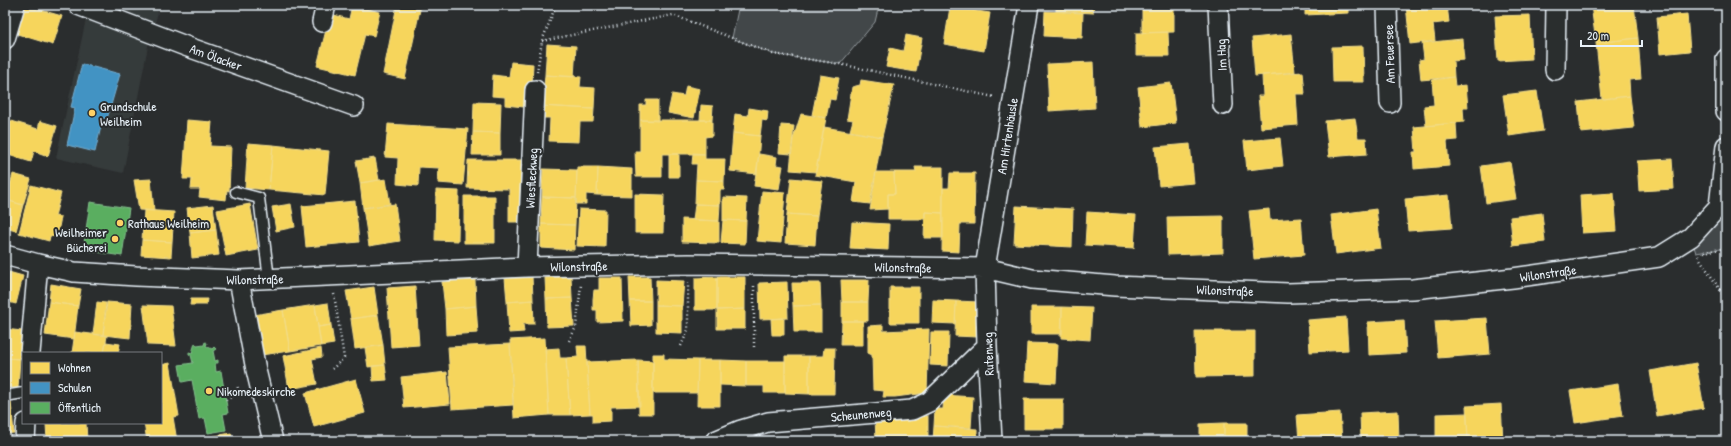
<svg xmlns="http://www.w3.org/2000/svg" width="1731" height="446" viewBox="0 0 1731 446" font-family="'Patrick Hand',sans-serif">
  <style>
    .built { fill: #363a3b }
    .green { fill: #424648; stroke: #959ca0 }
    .homes { fill: #f6d55c; stroke: #f2dd8b }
    .schools { fill: #4393c3; stroke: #74afd3 }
    .public { fill: #5aae61; stroke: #85c28e }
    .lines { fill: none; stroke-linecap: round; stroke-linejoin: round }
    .lane-casing { stroke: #e8f1f8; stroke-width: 13 }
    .street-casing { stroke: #e8f1f8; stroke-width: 22 }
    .path { stroke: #e8f1f8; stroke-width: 2.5; stroke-dasharray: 1 3; stroke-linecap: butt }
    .lane { stroke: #2a2d2e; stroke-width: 10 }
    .street { stroke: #2a2d2e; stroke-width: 19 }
    .poi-dot { fill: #ffd166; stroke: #2a2d2e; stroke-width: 1.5 }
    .labels { text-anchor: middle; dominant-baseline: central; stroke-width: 4; stroke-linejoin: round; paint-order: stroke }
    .street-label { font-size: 13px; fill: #e8f1f8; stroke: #2a2d2e }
    .poi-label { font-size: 13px; fill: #e8f1f8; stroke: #2a2d2e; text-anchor: start }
  </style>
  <rect width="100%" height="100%" fill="#2a2d2e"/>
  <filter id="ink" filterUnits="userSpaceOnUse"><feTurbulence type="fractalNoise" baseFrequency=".025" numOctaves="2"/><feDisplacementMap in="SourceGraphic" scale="8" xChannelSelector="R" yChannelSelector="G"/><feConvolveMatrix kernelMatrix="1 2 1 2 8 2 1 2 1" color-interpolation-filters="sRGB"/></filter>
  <g filter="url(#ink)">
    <path class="built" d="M94,5H160L154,27Z
      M86,19L149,41L123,173L56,158Z"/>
    <path class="green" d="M739,5H879L875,22L840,64L773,54L732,38Z
      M1726,146V248L1696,253L1691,237L1719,206Z"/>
    <path class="homes" d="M23,5L62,16L53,45L14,33Z
      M352,5L380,12L374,36L365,34L355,75L317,66L330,14L349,19Z
      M397,5H421L405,79L383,74Z
      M1056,5H1094L1093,13L1056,11Z
      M1147,5H1179V7L1147,8Z
      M1305,5H1349V13L1305,15Z
      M1406,5H1447L1449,22L1433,24L1435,41L1410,44Z
      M1591,5H1634L1638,38L1596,43Z
      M950,7L990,13L984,51L944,44Z
      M1174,7V32L1142,33V8Z
      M1045,11L1083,13L1082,38L1044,36Z
      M1687,14L1690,51L1660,54L1657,17Z
      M1530,15L1532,59L1498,61L1495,16Z
      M1168,32L1169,56H1136V33Z
      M1291,34L1295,72L1255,76L1252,38Z
      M906,35L922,38L916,72L886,67L890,48L903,51Z
      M1638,38L1641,79L1629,80L1630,96L1602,99L1596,43Z
      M1462,39L1464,60L1453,61L1454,77L1421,80L1419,60L1424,59L1422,43Z
      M547,44L576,46L574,77L545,75Z
      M1363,46L1364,82H1333L1332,47Z
      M511,62L533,64L532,86H525L524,107L505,105V97L492,96L493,75L509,77Z
      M1093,62L1095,108L1049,111L1047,64Z
      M1303,72L1305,94H1296L1298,125L1261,128L1258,96H1263L1262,75Z
      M545,75L581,77L580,87L595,88L594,109L540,106L541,87H544Z
      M820,75L839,78L835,100L830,99L826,118L812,115Z
      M1454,77L1455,86L1466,85L1468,108H1463L1464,122L1426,126L1424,106L1434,105L1432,80Z
      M861,80L894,85L882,137L850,131L853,120L847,119L852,87L860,85Z
      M1171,83L1176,123L1142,127L1138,87Z
      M686,86L700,89L694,118L668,113L672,94L684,96Z
      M1537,91L1543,131L1509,136L1503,95Z
      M1630,96L1634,128L1581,133L1578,102Z
      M646,100H658V121L640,120V105H646Z
      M474,102L501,103L500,133L473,132Z
      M701,105L713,106L712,120H700Z
      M540,106L594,109L593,122H580L579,142L549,141L550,118H540Z
      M749,108L768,111L767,121L762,120L760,136L733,133L735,114L748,116Z
      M801,114L826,118L816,172L790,170L793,139Z
      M1355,118L1358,138H1366L1367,154L1329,157L1325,121Z
      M5,119L38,129L40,121L57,126L48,156L34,151L31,162L5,154Z
      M187,120L212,122L210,146L231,147L229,191L227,190L226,200L199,197L200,189H191L192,179H183Z
      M640,120H712V136L705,137V154H662V177H636L635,151H640Z
      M1456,123L1457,140L1447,141L1449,166L1414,169L1413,152H1416L1414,127Z
      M388,124L468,129L463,185L438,183L439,168L419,167L418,186L397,184L398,158L385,157Z
      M781,125L794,126L791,154L779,153Z
      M824,127L882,137L870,204L853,202L856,182L815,175Z
      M473,132L500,133V155H472Z
      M733,133L760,136L757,174L730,171Z
      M1280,138L1283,166L1247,170L1244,141Z
      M248,143L273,145L269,190L245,188Z
      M1190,144L1194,183L1159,186L1155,147Z
      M273,145L329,151L325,195L269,190Z
      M693,153L705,154V159H725L724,181L696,180L697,164H692Z
      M669,154H679V177H669Z
      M759,154L777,157L776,165L783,166L779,189L754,186Z
      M375,158L379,180L360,183L356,161Z
      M1672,159L1674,189L1639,191L1637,161Z
      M468,160H522L521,222H509V189L467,188Z
      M1510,162L1516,199L1486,203L1481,166Z
      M577,167H598L597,195L586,194V204H576Z
      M598,167L632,169V196L597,195Z
      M915,167H943V213L925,212V219H888V194H895L894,172H916Z
      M543,169L577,170L576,198L542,197Z
      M876,172H894L895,194H888V209L870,210Z
      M950,173H975L974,224H960L959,252L942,251L943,188H949Z
      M13,174L31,179L23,205L6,200Z
      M791,178L822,181L817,216L787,214Z
      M151,179L154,211L139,210L134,180Z
      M386,179L390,204L363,208L360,183Z
      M696,180L724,181V190H720V205L695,204Z
      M31,185L61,193L55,216L61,217L57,237L50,236L49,241L19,233Z
      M436,190L459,191L458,241L435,240Z
      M762,191L785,193L781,243L757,241Z
      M1614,193L1617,231L1582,233L1580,195Z
      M635,194L664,195L663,233H635Z
      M1449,195L1452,228L1408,231L1405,199Z
      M464,196H495V243H464Z
      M542,197L576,198L575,225L541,224Z
      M723,197L747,198L746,221L723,220Z
      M6,200L23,205L16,231L5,228Z
      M355,201L359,242L306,247L302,206Z
      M250,204L258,250L226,256L217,210Z
      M291,204L295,227L276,231L272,207Z
      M395,204L400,241L369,246L363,208Z
      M695,204L720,205L719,221L693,220Z
      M213,205L216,230L190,233L187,208Z
      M1016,206L1073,209L1072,247L1014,244Z
      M579,209L606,210L605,247L577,246Z
      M1269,209L1270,220L1301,218L1304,255L1254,259L1249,211Z
      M1376,209L1381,248L1336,254L1331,215Z
      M144,210L174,212L172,242L142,240Z
      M925,212L943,213V238H924Z
      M1087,212L1136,215L1134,248L1085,245Z
      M1542,213L1545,242L1513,246L1510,217Z
      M787,214L817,216L815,245L785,243Z
      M1223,216V253L1168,255L1167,217Z
      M682,219L719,221V243L682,242Z
      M723,220L746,221L745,244L721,243Z
      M852,222L889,224L888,250L850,248Z
      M541,224L575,225L574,250L541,248Z
      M216,230L219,255L192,258L190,233Z
      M142,240L172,242L171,257L141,255Z
      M5,271L23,276L16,304L5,301Z
      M532,276L533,300L507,302L505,278Z
      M571,276L572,298L546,299L545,278Z
      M629,277H650L651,301H630Z
      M717,277V310H695V278Z
      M717,277H745V309L717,310Z
      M599,278H622L623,321L597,322V310H593V299L594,290H599Z
      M475,280L476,306L445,309L442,282Z
      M656,280L684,281L682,306L656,305Z
      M841,280H869L868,302H842Z
      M787,282L788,318L760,319L759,283Z
      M792,283H820L821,305L793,306Z
      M51,284L81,289L78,306L49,302Z
      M415,286L419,345L391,347L387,288Z
      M374,287L378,315L351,319L346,291Z
      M890,287H919V323H890Z
      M572,298L574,326L547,327L546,299Z
      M191,299H207L206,305H190Z
      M533,300L534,324H523L524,332L509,333L507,302Z
      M933,300L956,301L955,324L932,323Z
      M630,301H651V325L631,326Z
      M956,301L979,302L977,337L955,336Z
      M49,302L78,306L74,339L45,335Z
      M97,302L106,303L103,335L93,334Z
      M107,302L132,304L130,338L103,335Z
      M842,302H868V321H842Z
      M328,303L331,325L318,327L315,305Z
      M143,305L171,306L176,346L148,345Z
      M315,305L321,346L290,351L283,310Z
      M656,305L682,306V333L656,332Z
      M821,305V332H794L793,306Z
      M476,306L478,333L446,335L445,309Z
      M1031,307H1062V334H1031Z
      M1062,307L1092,308L1090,340L1061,338Z
      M745,309V329H717V310Z
      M283,310L290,351L261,355L254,315Z
      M378,315L383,345L355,349L351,319Z
      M1346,317L1348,350L1310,352L1308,320Z
      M784,318V335H772L771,319Z
      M1487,318L1490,354L1438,358L1435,321Z
      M1404,320L1406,353L1369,355L1368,322Z
      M842,321H863V345H841Z
      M331,325L334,344L321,346L318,327Z
      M883,325V331L929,329L927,393L895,397H883L884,391L873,390L872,355L868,353V326Z
      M5,329L22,331L20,359L5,358Z
      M1195,331H1255V376L1196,377Z
      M75,332L107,336L104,353H72Z
      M931,332H949L948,366L930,365Z
      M545,338L549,415L514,418L510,340Z
      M106,342L120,344L118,353H104Z
      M1027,343L1058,344L1056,383L1025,381Z
      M510,344L513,405L452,409L448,347Z
      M383,345L385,365L368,367L365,348Z
      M577,346H586L590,414L570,415L566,358L578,357Z
      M321,348L322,357L312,359L317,384L289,389L283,356Z
      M559,348L560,358H566L570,415H549L545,349Z
      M824,348H835L834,394H809V356H823Z
      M653,354H664V359L698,360L697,393H653Z
      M785,356H809V394L785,393Z
      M5,358L20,359L18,388L5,387Z
      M638,360L640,406L611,407V421L593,422V414H590L587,362Z
      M638,360L653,361V414H639Z
      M698,360H720V406H697Z
      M720,360L746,361V386L720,385Z
      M746,361H785V393H764V386H746Z
      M170,363L179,416L173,417L177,441H147L144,423H161V365Z
      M1696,363L1704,408L1657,416L1650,371Z
      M385,365L387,380L373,381L372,366Z
      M447,372L450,404L404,408L401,377Z
      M356,379L365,413L314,427L305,393Z
      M1618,384L1623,416L1575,423L1570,391Z
      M944,395L973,397L971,428L934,426L935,409H943Z
      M1024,399H1063V429H1024Z
      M11,402L14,433L5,434V403Z
      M1501,404L1503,441H1468L1466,406Z
      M1398,411L1399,441H1361L1360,413Z
      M1340,412L1342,441H1299L1297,415Z
      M1467,413L1468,441H1436V414Z
      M928,416V441H876L875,417Z
      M86,423L87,441H47L46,424Z
      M1224,423H1247V441H1224Z
      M1224,423V441H1200V424Z
      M934,426L977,429V441H933Z
      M231,433L233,441H205L204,438Z"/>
    <path class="schools" d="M82,64L120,74L107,119L103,118L95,152L67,145L75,108L71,107Z"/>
    <path class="public" d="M90,202L129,208L122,256L83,250Z
      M205,342L207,343L206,346L212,349L214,347L216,349L213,351L215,361L218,360V363H215L216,372L221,371L228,413L223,414L226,430L208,433L205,418L199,419L192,380L182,382L179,365L193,363L191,355L189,354V352L192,353L195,343L197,346L204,345Z"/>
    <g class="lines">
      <g class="lane-casing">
        <path id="lane" d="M236,192L259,198L269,279
          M5,396L23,393"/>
      </g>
      <g class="street-casing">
        <path id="street" d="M78,5L188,47L354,106
          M1218,5L1223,105
          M1387,5L1390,103
          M322,22L326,5
          M5,39L15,5
          M1726,59V111
          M1555,70L1556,5
          M5,255L38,264L74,272L136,276L239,280L527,267L689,264L985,268L1032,279L1115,286L1288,293L1413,289L1513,278L1659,257L1691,237L1719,206L1726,146
          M527,267L535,90
          M239,280L256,370L273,441
          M30,353L38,264
          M25,441L26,423
          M715,441L741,430L768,422L912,410L929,402L987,346
          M992,441L987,346L985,268L1029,5"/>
      </g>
      <path class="path" d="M542,41L673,15L773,54L840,64L994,97
        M537,72L542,41L556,5
        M1704,252L1726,248
        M1698,256L1726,299
        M569,341L576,327L581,285
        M681,346L688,330V282
        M754,347V283
        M332,369L344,358L334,294
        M226,400L239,393L237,384"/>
      <use href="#lane" class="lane"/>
      <use href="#street" class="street"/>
    </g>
  </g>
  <g class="poi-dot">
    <circle cx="92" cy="113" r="4"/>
    <circle cx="120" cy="223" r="4"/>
    <circle cx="115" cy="239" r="4"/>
    <circle cx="209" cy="391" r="4"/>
  </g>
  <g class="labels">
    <g class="street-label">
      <text transform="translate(1389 54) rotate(-92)">Am Feuersee</text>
      <text transform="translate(1221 55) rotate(-93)">Im Hag</text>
      <text transform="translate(216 57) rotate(20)">Am Ölacker</text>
      <text transform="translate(1007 136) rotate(-81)">Am Hirtenhäusle</text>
      <text transform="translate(531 178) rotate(-87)">Wiesfleckweg</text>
      <text transform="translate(579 266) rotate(-1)">Wilonstraße</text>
      <text transform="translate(903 267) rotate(1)">Wilonstraße</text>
      <text transform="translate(1548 273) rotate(-8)">Wilonstraße</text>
      <text transform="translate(255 279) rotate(-1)">Wilonstraße</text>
      <text transform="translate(1225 290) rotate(2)">Wilonstraße</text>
      <text transform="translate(988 354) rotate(-92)">Rutenweg</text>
      <text transform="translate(861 414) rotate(-5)">Scheunenweg</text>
    </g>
    <g class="poi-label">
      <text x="100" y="106">Grundschule<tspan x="100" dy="15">Weilheim</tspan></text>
      <text x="128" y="223">Rathaus Weilheim</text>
      <text x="107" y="232" text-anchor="end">Weilheimer<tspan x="107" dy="15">Bücherei</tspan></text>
      <text x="217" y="391">Nikomedeskirche</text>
    </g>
  </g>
  <rect width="1731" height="446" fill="none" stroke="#2a2d2e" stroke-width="20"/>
  <rect x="10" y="10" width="1711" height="426" fill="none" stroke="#e8f1f8" stroke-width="1.5" filter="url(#ink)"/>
  <rect x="22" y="352" width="140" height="72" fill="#2a2d2e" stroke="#767b7f"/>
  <rect x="30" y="362" width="20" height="12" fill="#f6d55c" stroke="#767b7f"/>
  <text x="58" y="372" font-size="12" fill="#e8f1f8">Wohnen</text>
  <rect x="30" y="382" width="20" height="12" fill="#4393c3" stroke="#767b7f"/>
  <text x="58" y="392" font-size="12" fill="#e8f1f8">Schulen</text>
  <rect x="30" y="402" width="20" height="12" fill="#5aae61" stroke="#767b7f"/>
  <text x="58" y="412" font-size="12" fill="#e8f1f8">Öffentlich</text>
  <path d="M1581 40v6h61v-6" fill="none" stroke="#e8f1f8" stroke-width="2"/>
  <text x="1587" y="40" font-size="12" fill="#e8f1f8" stroke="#2a2d2e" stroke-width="3" paint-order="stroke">20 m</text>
</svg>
